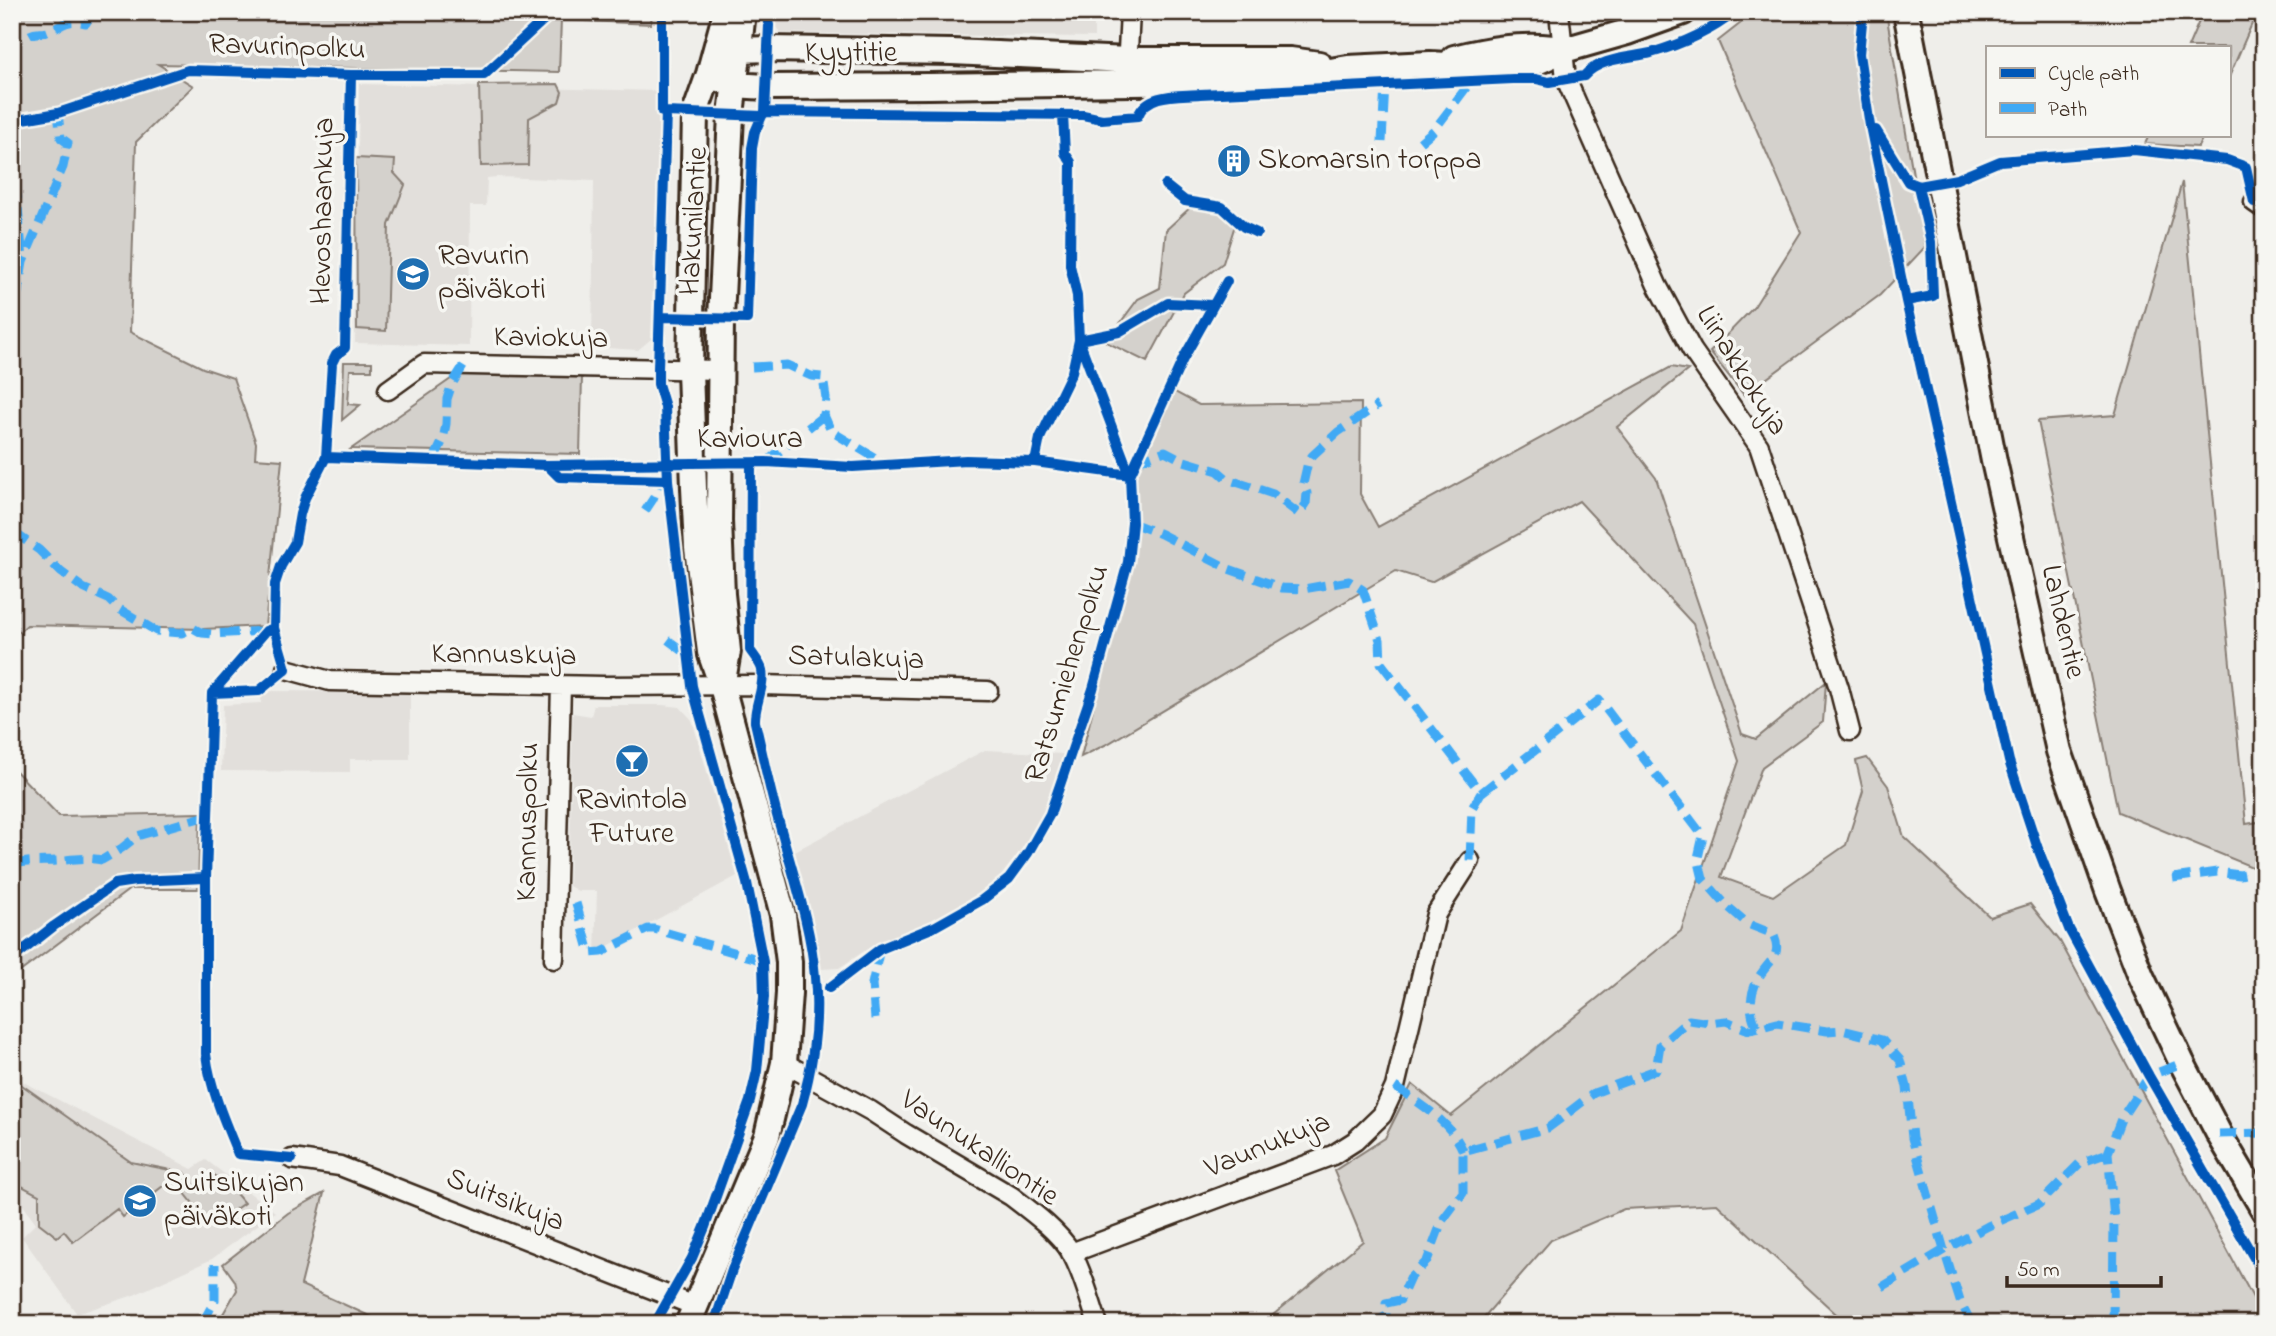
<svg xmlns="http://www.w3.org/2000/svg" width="2276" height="1336" viewBox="0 0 2276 1336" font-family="'Indie Flower',sans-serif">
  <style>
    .built { fill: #e2dfdb }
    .green { fill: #d4d1cc; stroke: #887e75; stroke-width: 2 }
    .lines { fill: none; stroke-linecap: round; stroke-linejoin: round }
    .minor-casing { stroke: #3b2a1e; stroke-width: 23 }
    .secondary-casing { stroke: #3b2a1e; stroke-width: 30 }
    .minor { stroke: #f6f6f2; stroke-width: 18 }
    .secondary { stroke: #f6f6f2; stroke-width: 24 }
    .quiet { stroke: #3fa9f5; stroke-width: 9; stroke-dasharray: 18 9; stroke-linecap: butt }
    .cycleway-casing { stroke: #f6f6f2; stroke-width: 15 }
    .cycleway { stroke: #0057b8; stroke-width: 10 }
    .labels { text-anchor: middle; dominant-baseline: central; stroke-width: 7; stroke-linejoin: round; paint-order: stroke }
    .street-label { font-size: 30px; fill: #3b2a1e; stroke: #f6f6f2 }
    .poi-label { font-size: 30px; fill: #3b2a1e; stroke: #f6f6f2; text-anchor: start }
  </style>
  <rect width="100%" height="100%" fill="#efeeea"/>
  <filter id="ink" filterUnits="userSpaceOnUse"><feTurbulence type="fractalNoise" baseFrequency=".0143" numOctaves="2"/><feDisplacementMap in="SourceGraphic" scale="14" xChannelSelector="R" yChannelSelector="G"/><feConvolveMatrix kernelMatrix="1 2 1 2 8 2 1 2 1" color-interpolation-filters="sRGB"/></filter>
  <g filter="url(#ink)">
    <path class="built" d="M769,12H1094V37L781,33L772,23Z
      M359,84L660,91L651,339L638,350L592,347L594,181L497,177L487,178L486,206H470L469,346L355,343Z
      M262,691L410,692V759H350V772L221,771L223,705L261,703Z
      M594,705H662L680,707L692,720L737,876L595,953L597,891H578L569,886L573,713L591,716Z
      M985,750L1064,754L1038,828L992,887L969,902L922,926L869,948L839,968L821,969L795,851Z
      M12,1076L192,1169L206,1160L275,1212L212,1259L134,1295L77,1314L22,1237L36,1223L12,1190Z"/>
    <path class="green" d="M12,12H652L651,24L561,20L559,72L158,64L193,86L136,142L130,332L203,368L233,378L256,443L255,458L282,460L265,626L203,629L27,625L12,638Z
      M1755,12H1886L1925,247L1880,295L1744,395L1710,352L1754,307L1801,232L1718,41Z
      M2203,12H2257L2229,77V47H2188Z
      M558,84L562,92L559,102L529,118L528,165L481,166L479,85Z
      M2149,135H2204L2198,147L2145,144Z
      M356,158L395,160L394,173L405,185L389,225L386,331L357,329Z
      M2182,182L2246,824L2264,821V864L2252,867L2118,812L2038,421L2115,415Z
      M1194,204L1220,209L1235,225L1223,263L1184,293L1147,362L1106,342L1138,299L1160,288L1166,230Z
      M344,362H372V370H350L348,404L360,405L342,420Z
      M1671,367L1688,370L1617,427L1656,478L1742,734L1756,739L1826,682L1823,722L1762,767L1721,877L1773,896L1846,845L1863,791L1856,761L1867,758L1888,786L1904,837L1990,917L2030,904L2060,941L2264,1318V1324H1847L1717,1204L1624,1209L1551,1240L1478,1324H1262L1363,1241L1334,1171L1385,1138L1412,1084L1451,1116L1681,931L1739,761L1693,624L1579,501L1431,582L1396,571L1109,743L1081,757L1131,560L1135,534V473L1175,392L1199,405L1361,403L1360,494L1378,527Z
      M458,374L582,377L580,454L351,449Z
      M12,767L59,816L200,813L198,889H130L12,978Z
      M12,1078L131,1162L185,1173L197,1188L214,1175L227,1183L244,1203L211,1226L180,1187L173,1191L167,1183L123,1217L117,1209L73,1242L64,1231L57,1237L39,1223V1195L12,1181Z
      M324,1193L301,1285L387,1324H217L237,1290L235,1281L223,1264L288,1213Z"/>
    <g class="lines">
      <g class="minor-casing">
        <path id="minor" d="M1559,12L1566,79L1657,285L1692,350L1759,446L1839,688L1850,731
          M1127,70L1130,12
          M2254,202L2264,209
          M388,390L424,364L720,370
          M286,669L330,681L603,686L761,685L988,691
          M554,959L561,685
          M784,1063L871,1111L906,1134L1011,1196C1032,1212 1057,1230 1071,1252C1083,1272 1090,1302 1098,1324
          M292,1159L340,1166L695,1306
          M1071,1253L1333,1155L1355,1141L1382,1115L1395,1087L1436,914L1470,861"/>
      </g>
      <g class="secondary-casing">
        <path id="secondary" d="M1906,12L1994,461L2059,751L2108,891L2141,976L2182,1063L2219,1134L2264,1210
          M729,58L740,50L768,49L952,52L1128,60H1290L1319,64
          M1454,58C1487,50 1519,44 1553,48
          M709,74L734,85L766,87L930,86L1203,82L1294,77L1348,68L1430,64L1496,68L1539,61L1564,50L1627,32L1683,12
          M723,681L728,651L722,594L719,521L721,318L731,115L743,12
          M688,1324L767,1136L784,1063L789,993V962L783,915L722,686L710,652L697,548L694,488L690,370L695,113L709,74L726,12"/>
      </g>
      <use href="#minor" class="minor"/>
      <use href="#secondary" class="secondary"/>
      <path class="quiet" d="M30,35C37,31 40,34 47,32C64,26 64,18 86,23L92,12
        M1382,142L1385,84
        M1420,142L1434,130L1472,80
        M12,183L16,188L23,259
        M12,328L23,262L63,167L68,143L61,138L58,113
        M752,367L787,365L811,376L823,377L826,398L824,415L831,431L885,464
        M434,459L443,440L446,424L447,399L452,384L464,365
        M766,462L824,415
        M1135,462L1165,451L1184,461L1218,471L1227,479L1273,494L1299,514L1306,504L1307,493L1303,484L1308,462L1312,456L1338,432L1378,405
        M645,511L653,499L660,480
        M1132,523L1161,534L1229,569L1282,588L1304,589L1349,581L1363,590L1380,640L1381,663L1481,793L1472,808L1470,861
        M12,531L39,550L61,572L83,588L108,599L116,607L156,631L182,633L193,628L202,633L212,634L266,631
        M668,640L687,654
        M1481,793L1599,700L1703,836L1698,858L1703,879L1726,905L1748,924L1773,934C1783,954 1771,959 1761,974C1750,989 1747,1013 1758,1028L1777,1023L1827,1031L1842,1030L1882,1040L1900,1060L1907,1087L1912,1138L1944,1250L1988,1226L2039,1204L2080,1163L2108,1153
        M12,865C28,860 41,862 57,861C74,859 84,857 102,860L122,848L137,836L210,815
        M2173,878L2217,872L2240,875L2264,870
        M576,903L590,953L602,952L648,929H654L754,958L763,962
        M875,1019L872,984L880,949
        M1395,1087C1420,1103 1452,1123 1463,1151
        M2219,1134L2264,1133
        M1882,1287L1944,1250L1960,1301L1972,1324
        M202,1324L215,1300V1264
        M1373,1324L1386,1316V1303L1400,1300L1410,1278L1427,1261L1442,1221L1463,1193V1151L1548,1128L1594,1093L1656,1070L1660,1045L1689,1020L1710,1023L1726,1021L1749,1030L1758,1028
        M2113,1324L2114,1218L2108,1153L2121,1119L2149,1076L2182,1063"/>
      <g class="cycleway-casing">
        <path id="cycleway" d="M765,12L769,25L765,112
          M1863,12L1859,54L1870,126L1906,301L2009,761L2037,846L2069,929L2149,1076L2264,1275
          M666,112L762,116L765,112L1083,115L1102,119L1138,116C1147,92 1179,96 1200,94L1513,79H1536L1549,82L1584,76C1599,58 1629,58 1651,53C1682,44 1710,32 1735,12
          M12,121L58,113L188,70L351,75H484L552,12
          M1876,130L1908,182L1918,186L1957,179L2000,161L2134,150L2227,160L2246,167L2254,202
          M1165,185L1185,201L1222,207L1244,227L1257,233
          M1906,301L1933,296L1931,242L1918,186
          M660,317L747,319L752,148L755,132L762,116
          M326,457L547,465L766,462L853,467L966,460L1035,462L1130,475
          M1035,462L1040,438L1072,372L1079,340L1077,296L1070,265L1071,162L1065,153L1063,115
          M549,467L559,477L668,480
          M1130,475L1079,340L1119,332L1168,303L1212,305
          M274,628L266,631L212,693L206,878V1054C210,1088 225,1123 238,1154L292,1159
          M212,693L259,691L286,669L274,628L275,584L281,566L295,542L300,514L305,498L326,457L332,363L336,355L345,348L351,75
          M12,959L54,926L115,884L135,881L206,878
          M829,988L880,949L934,927L982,900L1009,879L1028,853L1050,814L1093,689L1128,562L1132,523L1130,475L1183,359L1227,281
          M652,1324L658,1318L692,1258L705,1227L750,1101L757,1071L764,997L763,962L747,883L692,686L668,480L665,407L658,384V369L666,112H662V12
          M714,1324L732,1270L802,1104C813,1064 819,1019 815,977C811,926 793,875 780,826C770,792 763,756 755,722C754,705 765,688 762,670C761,664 754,656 750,650L751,464"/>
      </g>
      <use href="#cycleway" class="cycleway"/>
    </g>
  </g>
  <defs>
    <g id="building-disc" transform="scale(1.75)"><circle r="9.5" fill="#1f6fb2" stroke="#f6f6f2"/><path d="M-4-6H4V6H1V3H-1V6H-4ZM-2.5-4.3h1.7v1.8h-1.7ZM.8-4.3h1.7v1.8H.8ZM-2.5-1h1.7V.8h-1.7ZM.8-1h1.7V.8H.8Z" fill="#fff"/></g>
    <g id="school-disc" transform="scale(1.75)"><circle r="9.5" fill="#1f6fb2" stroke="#f6f6f2"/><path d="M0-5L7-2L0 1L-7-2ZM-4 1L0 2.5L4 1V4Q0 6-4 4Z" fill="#fff"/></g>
    <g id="bar-disc" transform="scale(1.75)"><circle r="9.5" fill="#1f6fb2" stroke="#f6f6f2"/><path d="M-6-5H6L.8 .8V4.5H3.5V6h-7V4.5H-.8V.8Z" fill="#fff"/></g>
  </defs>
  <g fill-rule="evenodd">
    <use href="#building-disc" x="1234" y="161"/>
    <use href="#school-disc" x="413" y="274"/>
    <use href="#bar-disc" x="632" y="761"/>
    <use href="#school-disc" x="140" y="1201"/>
  </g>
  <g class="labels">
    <g class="street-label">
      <text transform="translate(287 48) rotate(2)">Ravurinpolku</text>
      <text x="851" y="54">Kyytitie</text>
      <text transform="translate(324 211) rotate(-89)">Hevoshaankuja</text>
      <text transform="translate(695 221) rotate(-87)">Hakunilantie</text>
      <text transform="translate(551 339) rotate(1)">Kaviokuja</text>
      <text transform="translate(1741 371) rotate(58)">Liinakkokuja</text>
      <text x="750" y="440">Kavioura</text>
      <text transform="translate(2062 622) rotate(77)">Lahdentie</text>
      <text transform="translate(504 656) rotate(1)">Kannuskuja</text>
      <text transform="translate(856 659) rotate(2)">Satulakuja</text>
      <text transform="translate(1068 674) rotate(-73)">Ratsumiehenpolku</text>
      <text transform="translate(529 822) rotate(-89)">Kannuspolku</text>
      <text transform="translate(1268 1146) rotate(-22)">Vaunukuja</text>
      <text transform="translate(979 1149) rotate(34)">Vaunukalliontie</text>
      <text transform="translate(505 1201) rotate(22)">Suitsikuja</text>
    </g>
    <g class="poi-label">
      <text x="1258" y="161">Skomarsin torppa</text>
      <text x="438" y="257">Ravurin<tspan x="438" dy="34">päiväkoti</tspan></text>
      <text x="632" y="801" text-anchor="middle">Ravintola<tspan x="632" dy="34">Future</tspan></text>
      <text x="164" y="1184">Suitsikujan<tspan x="164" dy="34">päiväkoti</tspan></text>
    </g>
  </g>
  <rect width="2276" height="1336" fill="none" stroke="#f6f6f2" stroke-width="42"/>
  <rect x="21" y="21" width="2234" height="1294" fill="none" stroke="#3b2a1e" stroke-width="2.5" filter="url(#ink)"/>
  <rect x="1986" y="46" width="245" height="91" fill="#f6f6f2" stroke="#aba49d" stroke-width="2"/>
  <rect x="2000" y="68" width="35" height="10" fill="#0057b8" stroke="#aba49d" stroke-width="2"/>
  <text x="2048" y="80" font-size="21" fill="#3b2a1e">Cycle path</text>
  <rect x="2000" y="103" width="35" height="10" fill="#3fa9f5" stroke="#aba49d" stroke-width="2"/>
  <text x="2048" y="116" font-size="21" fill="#3b2a1e">Path</text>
  <path d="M2007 1276v10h154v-10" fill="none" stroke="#3b2a1e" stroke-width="3.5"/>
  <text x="2017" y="1276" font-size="21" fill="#3b2a1e" stroke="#f6f6f2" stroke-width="5" paint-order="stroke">50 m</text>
</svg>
